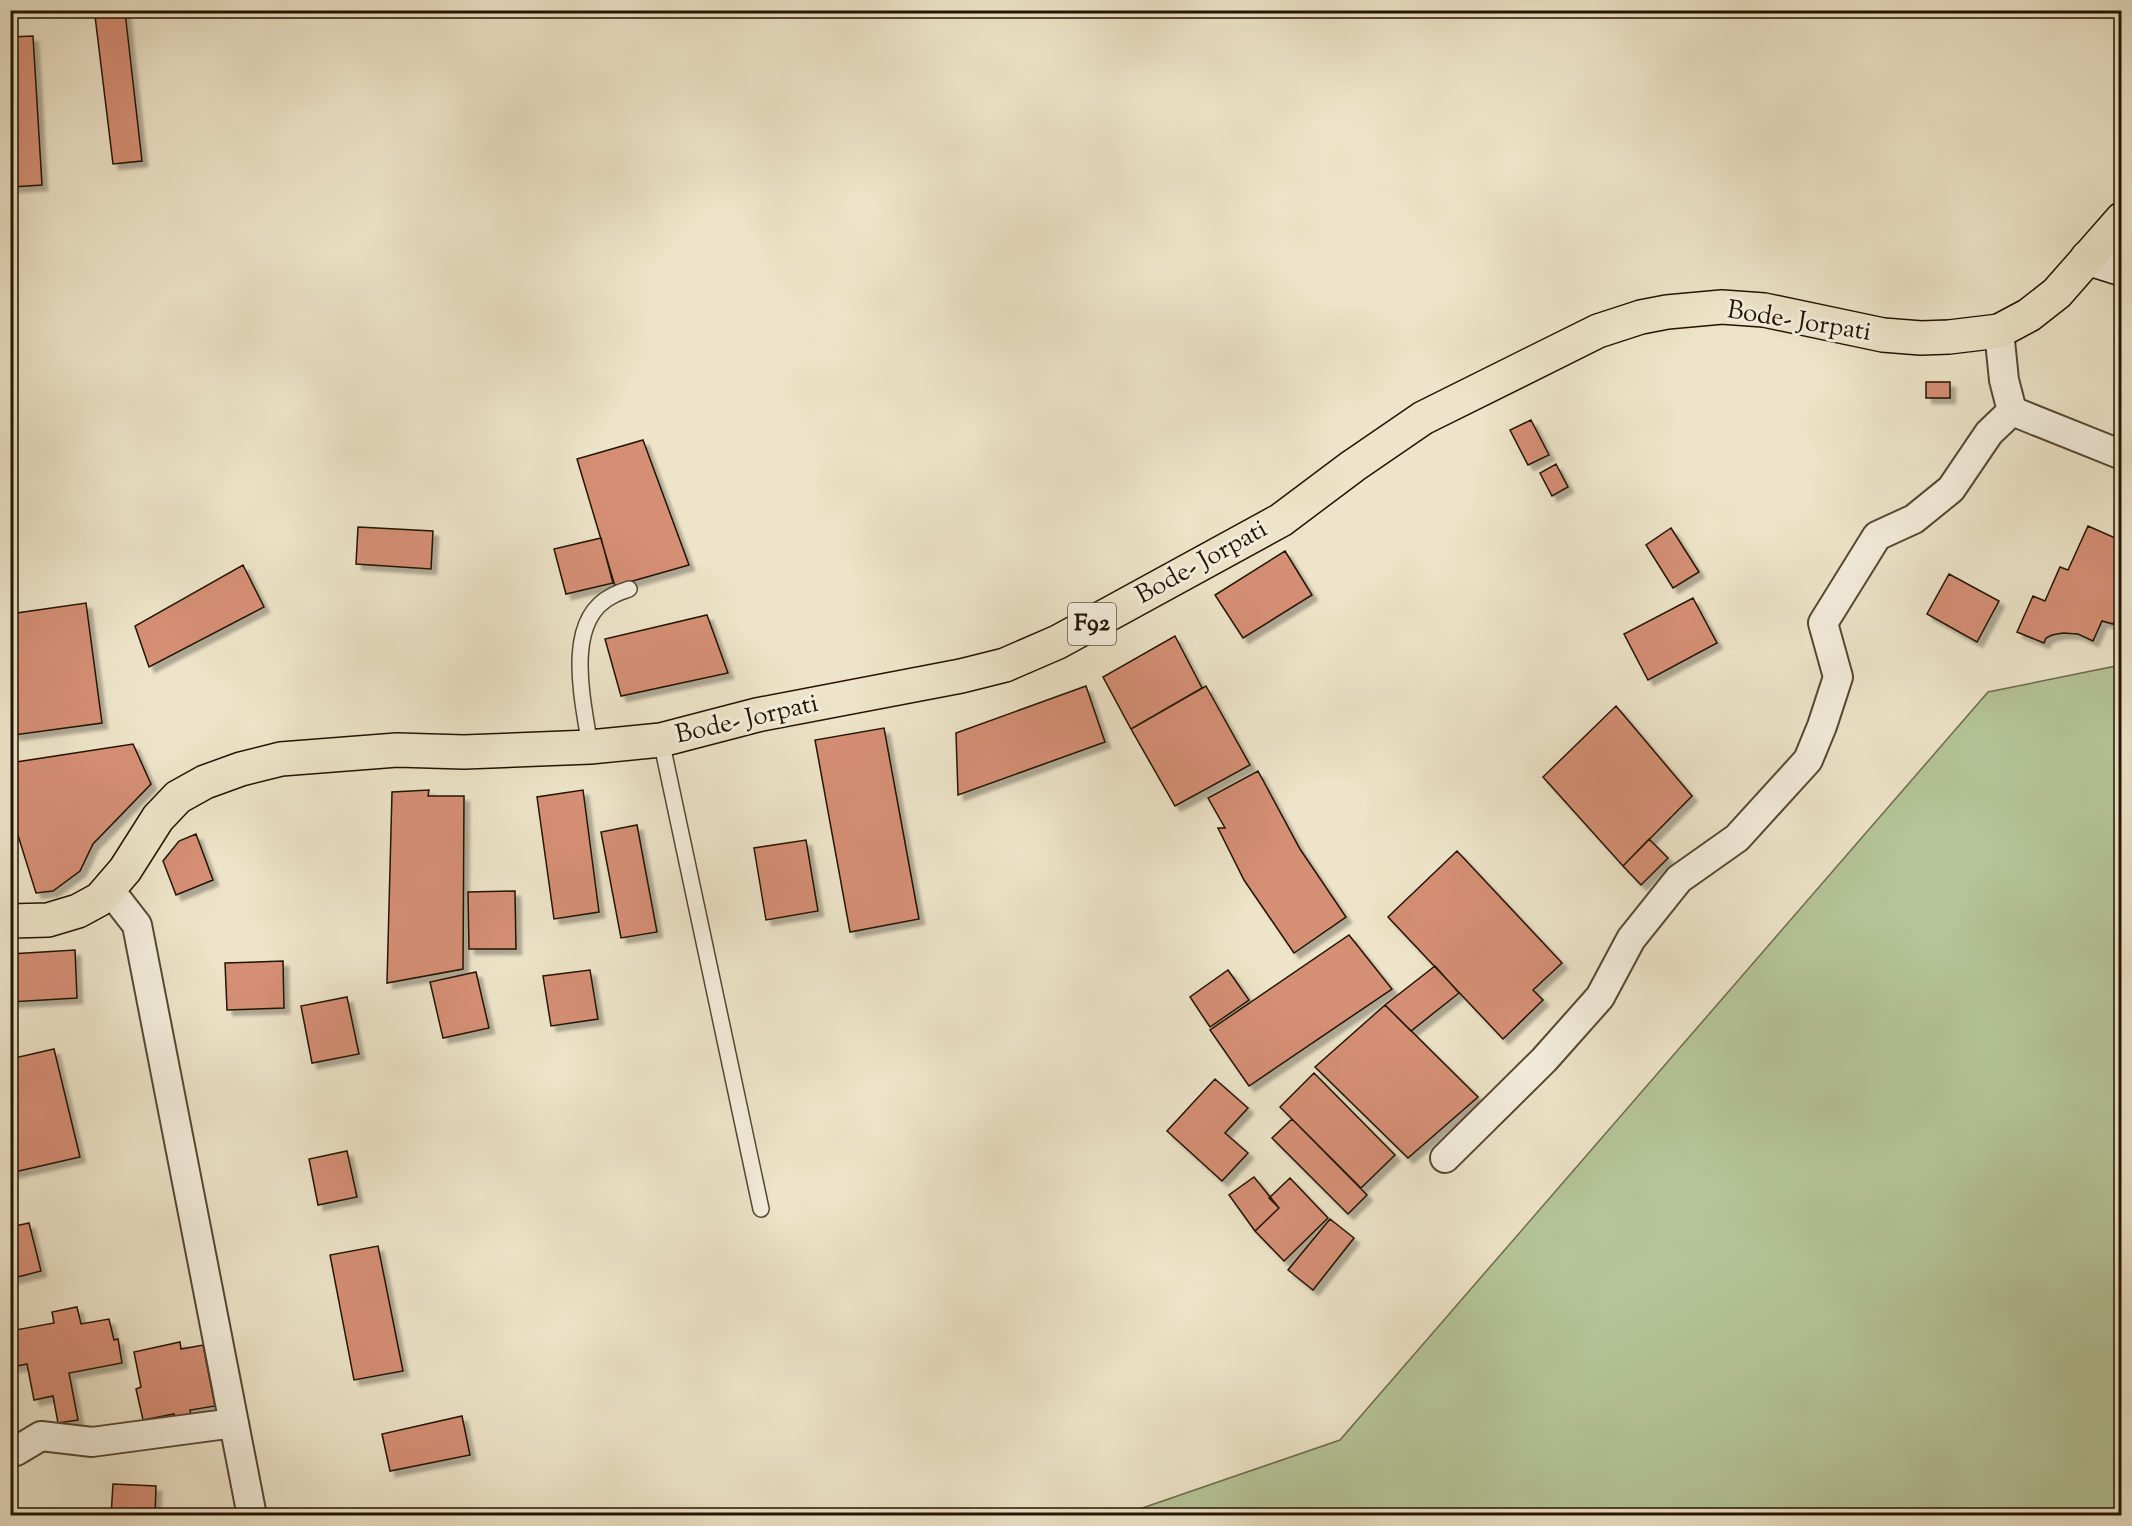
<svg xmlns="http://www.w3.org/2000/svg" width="2132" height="1526" viewBox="0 0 2132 1526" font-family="'Sorts Mill Goudy',serif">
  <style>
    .green { fill: #b5c599; stroke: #6c6c4c; stroke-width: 1.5 }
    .building { fill: #d58f75; stroke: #231300; stroke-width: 1.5; filter: url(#shadow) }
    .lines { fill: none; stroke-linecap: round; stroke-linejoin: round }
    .lane-casing { stroke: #564732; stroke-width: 18 }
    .street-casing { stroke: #564732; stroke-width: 32 }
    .secondary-casing { stroke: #231300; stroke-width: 36 }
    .primary-casing { stroke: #231300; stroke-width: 36 }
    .lane { stroke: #f3eddc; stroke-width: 15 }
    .street { stroke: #f3eddc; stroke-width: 28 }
    .secondary { stroke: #f3eddc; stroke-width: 33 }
    .primary { stroke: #ede4c9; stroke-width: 33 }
    .labels { text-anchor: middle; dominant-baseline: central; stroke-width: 6; stroke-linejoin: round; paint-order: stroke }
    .shield { fill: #f3eddc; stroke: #615442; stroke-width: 1.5 }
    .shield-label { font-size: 24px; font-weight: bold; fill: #231300 }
    .street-label { font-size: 26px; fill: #231300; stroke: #f3eddc }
  </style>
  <defs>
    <filter id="shadow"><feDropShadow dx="5.5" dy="5.5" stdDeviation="1.5" flood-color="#0004"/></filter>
  </defs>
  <rect width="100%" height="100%" fill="#ede4c9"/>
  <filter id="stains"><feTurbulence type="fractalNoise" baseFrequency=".00333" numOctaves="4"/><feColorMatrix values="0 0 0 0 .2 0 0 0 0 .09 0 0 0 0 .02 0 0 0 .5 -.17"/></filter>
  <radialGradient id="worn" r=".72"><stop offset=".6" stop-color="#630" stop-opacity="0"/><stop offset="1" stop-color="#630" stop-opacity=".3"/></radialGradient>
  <path class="green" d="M2121,665V1515H1122L1340,1440L1988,692Z"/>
  <path class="building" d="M125,12L142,161L113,164L95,16Z
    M33,36L42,185L12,187L10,37Z
    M1926,382H1950V398H1926Z
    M1531,420L1549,455L1528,465L1510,430Z
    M643,440L689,565L615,586L577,459Z
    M1556,464L1568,487L1552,496L1540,473Z
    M2088,526L2122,541V605L2113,624L2102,621L2093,641L2078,634L2063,633L2052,635L2046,638L2044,643L2017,632L2033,596L2045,601L2060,567L2068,570Z
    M358,527L433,531L431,569L356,564Z
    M1671,528L1699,572L1673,588L1646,545Z
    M601,538L613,583L566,594L554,549Z
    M1285,551L1312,595L1243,638L1215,595Z
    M243,565L264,607L149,667L135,626Z
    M1949,574L1999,601L1977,642L1927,614Z
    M1693,598L1717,643L1648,680L1624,634Z
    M86,603L102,723L14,735L10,707V614Z
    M2122,605V628L2113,624Z
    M707,615L728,673L621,696L605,639Z
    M1175,636L1202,688L1131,729L1103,677Z
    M1086,686L1105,742L958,795L956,733Z
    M1206,686L1250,765L1175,806L1131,729Z
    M1616,706L1692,796L1623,866L1543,777Z
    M884,728L919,919L850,932L815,740Z
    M133,744L151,784L93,844L80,871L53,891L36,893L10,810V763Z
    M1258,771L1300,849L1346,917L1294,953L1244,880L1218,828H1225L1208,798Z
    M429,790L428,796H464L463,969L387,983L392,792Z
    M583,790L599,912L554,919L537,797Z
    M637,825L657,932L621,938L601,832Z
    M196,834L213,880L176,895L163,861L179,841Z
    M1649,839L1668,858L1641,885L1623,866Z
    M806,840L818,911L766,920L754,848Z
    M1457,851L1562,963L1533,990L1543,1000L1503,1039L1388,917Z
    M515,891L516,949H469L468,892Z
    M1349,935L1392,989L1249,1086L1210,1030Z
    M75,950L77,998L10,1002V954Z
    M283,961L284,1008L227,1010L225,963Z
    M1435,966L1459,993L1411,1031L1385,1005Z
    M590,970L598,1019L551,1026L543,976Z
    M1228,970L1249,1000L1210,1027L1190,997Z
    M476,972L489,1028L443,1038L430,982Z
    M347,997L359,1054L312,1063L301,1006Z
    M1385,1005L1478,1097L1408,1158L1315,1067Z
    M54,1049L80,1157L10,1173V1059Z
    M1314,1073L1395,1155L1361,1188L1280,1107Z
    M1215,1079L1248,1108L1225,1133L1248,1153L1222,1181L1167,1131Z
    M1292,1119L1367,1195L1348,1214L1272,1138Z
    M347,1151L357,1197L318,1205L309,1159Z
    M1254,1177L1279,1208L1255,1231L1229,1195Z
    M1290,1178L1328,1218L1284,1261L1255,1231L1279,1208L1269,1198Z
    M1330,1219L1354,1238L1313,1290L1288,1270Z
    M29,1223L41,1271L10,1279V1227Z
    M378,1246L403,1371L354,1380L330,1255Z
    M77,1307L81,1324L109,1319L114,1340L118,1339L122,1363L69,1373L78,1420L58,1423L53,1396L34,1400L27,1364L12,1367L10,1331L54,1323L52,1312Z
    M180,1342L181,1349L203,1345L215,1406L190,1410L191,1417L175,1420L174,1414L143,1420L136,1389L141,1387L134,1352Z
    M462,1416L470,1455L390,1471L382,1434Z
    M113,1484L156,1486L155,1516H111Z"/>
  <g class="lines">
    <g class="lane-casing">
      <path id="lane" d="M661,740L761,1209
        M590,747C584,704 562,621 612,596C617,593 624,591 629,589"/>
    </g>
    <g class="street-casing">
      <path id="street" d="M2012,411L2122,455
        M109,889L137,925L252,1516
        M1445,1158L1544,1060L1600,997L1631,939L1679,879L1737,838L1808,760L1822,726L1838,677L1823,623L1877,536L1914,519L1951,489L1989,433L2012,411L2004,380L1999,331
        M10,1452L16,1451L41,1436L92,1442L234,1423"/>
    </g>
    <g class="secondary-casing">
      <path id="secondary" d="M2087,258L2122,269"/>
    </g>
    <g class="primary-casing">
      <path id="primary" d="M10,921L48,920L78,911L100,899L125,870L158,818L178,797L205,782L241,769L281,759L397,750L464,752L590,747L661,740L757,715L961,676L1005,665L1058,642L1281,520L1353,466L1423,418L1598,331L1641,317L1667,312L1722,307L1764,310L1883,335L1921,338L1949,337L1999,331L2029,315L2057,293L2122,219"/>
    </g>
    <use href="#lane" class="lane"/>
    <use href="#street" class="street"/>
    <use href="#secondary" class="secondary"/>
    <use href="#primary" class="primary"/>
  </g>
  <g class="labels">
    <rect class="shield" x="1068" y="603" width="48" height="42" rx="4.5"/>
    <g class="shield-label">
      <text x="1092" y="624">F92</text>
    </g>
    <g class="street-label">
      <text transform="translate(1799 322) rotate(9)">Bode- Jorpati</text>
      <text transform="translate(1202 563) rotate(-29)">Bode- Jorpati</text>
      <text transform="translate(747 720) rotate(-13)">Bode- Jorpati</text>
    </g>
  </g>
  <rect width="2132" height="1526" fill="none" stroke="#ede4c9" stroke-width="36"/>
  <rect x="12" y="12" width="2108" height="1502" fill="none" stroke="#231300" stroke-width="3"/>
  <rect x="18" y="18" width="2096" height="1490" fill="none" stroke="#231300" stroke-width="1.5"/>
  <rect width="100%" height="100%" filter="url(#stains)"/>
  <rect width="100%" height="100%" fill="url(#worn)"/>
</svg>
